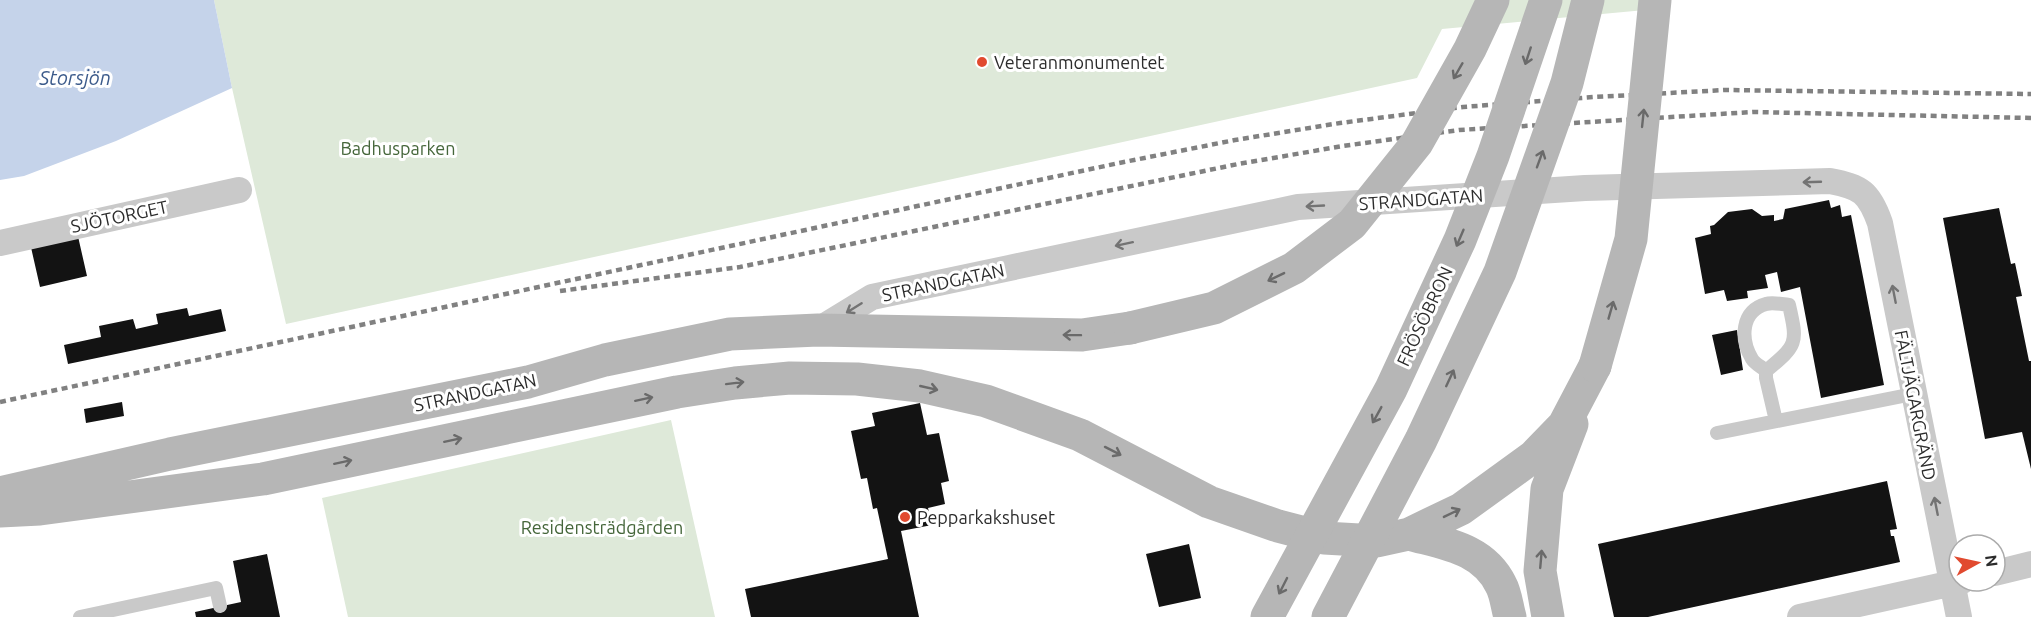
<svg xmlns="http://www.w3.org/2000/svg" width="2031" height="617" viewBox="0 0 2031 617" font-family="Ubuntu,sans-serif">
  <style>
    .green { fill: #dee9d9 }
    .water { fill: #c5d3ea }
    .building { fill: #131313 }
    .lines { fill: none; stroke-linecap: round; stroke-linejoin: round }
    .lane { stroke: #c9c9c9; stroke-width: 14 }
    .street { stroke: #c9c9c9; stroke-width: 26 }
    .secondary { stroke: #b6b6b6; stroke-width: 33 }
    .rail { stroke: #818181; stroke-width: 4.5; stroke-dasharray: 6 4.5; stroke-linecap: butt }
    .secondary-bridge { stroke: #b6b6b6; stroke-width: 33 }
    .oneway { stroke: #6a6a6a }
    .oneway2 { stroke: #737373 }
    .poi-dot { fill: #e14a2f; stroke: #fff; stroke-width: 2 }
    .labels { text-anchor: middle; dominant-baseline: central; stroke-width: 6; stroke-linejoin: round; paint-order: stroke }
    .poi-label { font-size: 18px; fill: #2c2c2c; stroke: #fff; text-anchor: start }
    .park-label { font-size: 18px; fill: #45663a; stroke: #fff }
    .street-label { font-size: 18px; fill: #2c2c2c; stroke: #fff }
    .water-label { font-size: 20px; font-style: italic; fill: #3c5b8b; stroke: #fff }
  </style>
  <rect width="100%" height="100%" fill="#fff"/>
  <path class="green" d="M214,0H1646L1645,10L1442,29L1417,78L286,324L232,88Z
    M671,420L715,617H348L322,498Z"/>
  <path class="water" d="M0,0H214L232,88L116,141L24,176L0,180Z"/>
  <path class="building" d="M1829,200L1831,208L1840,205L1842,217L1851,215L1884,385L1821,398L1800,287L1781,292L1777,272L1765,275L1768,288L1747,291L1748,298L1727,301L1724,290L1705,294L1695,238L1711,234L1710,226L1714,225L1728,212L1752,209L1762,216L1774,215V221L1783,219L1785,209Z
    M1999,208L2011,264L2015,263L2022,296L2016,297L2029,361H2031V469L2022,432L1985,439L1943,218Z
    M77,232L87,276L40,287L30,243Z
    M187,308L189,316L221,309L226,331L68,364L64,345L101,337L99,326L133,319L136,329L158,324L156,314Z
    M1737,330L1743,370L1721,375L1712,335Z
    M122,402L124,416L86,423L84,409Z
    M920,403L927,435L939,433L949,481L941,483L945,504L928,508L932,525L901,531L919,617H751L745,589L888,559L877,508L873,509L867,478L861,479L851,431L875,426L872,413Z
    M1887,481L1897,529L1890,530L1891,536H1894L1900,562L1648,617H1614L1598,544Z
    M1189,544L1201,598L1159,607L1146,554Z
    M267,554L280,617H196L195,612L241,602L233,561Z"/>
  <g class="lines">
    <path class="lane" d="M1766,371C1762,367 1755,364 1752,359C1740,339 1741,311 1766,304C1772,302 1782,304 1789,305C1798,344 1797,345 1766,371V378L1776,421
      M1717,433L1913,394
      M80,617L216,588L220,606"/>
    <path class="street" d="M0,243L239,190
      M818,330L872,297L1298,207L1585,188L1830,181C1861,187 1869,192 1880,223L1959,617
      M1995,573L2031,564
      M1800,617L1962,581"/>
    <path class="secondary" d="M0,493L170,454L528,382L605,360L730,334L818,330L1082,335L1130,328
      M0,511L40,509L263,479L677,392L735,383L790,378L857,379L920,386L986,401L1080,435L1209,502L1278,526L1324,538L1377,541L1409,534L1461,509L1534,456L1564,425L1595,366
      M1409,534C1445,544 1483,548 1501,585C1506,594 1507,607 1510,617
      M1548,617L1540,571L1547,489L1572,424"/>
    <path class="rail" d="M560,291L740,267L1238,164L1343,146L1459,130L1753,112L2031,118
      M0,402L1119,163L1235,140L1340,123L1463,107L1594,97L1725,90L2031,94"/>
    <path class="secondary-bridge" d="M1130,328L1214,308L1294,268L1352,224L1417,143L1470,49L1493,0
      M1595,366L1631,239L1655,0
      M1267,617L1391,389L1460,240L1493,156L1546,0
      M1328,617L1421,440L1500,272L1567,83L1588,0"/>
  </g>
  <defs><path id="oneway-shaft" d="M-6 0H5M1.5-3L5.5 0L1.5 3" fill="none" stroke-width="1.6" stroke-linecap="round" stroke-linejoin="round" transform="scale(1.5)"/></defs>
  <g class="oneway">
    <use href="#oneway-shaft" transform="translate(1528 56) rotate(108)"/>
    <use href="#oneway-shaft" transform="translate(1458 71) rotate(120)"/>
    <use href="#oneway-shaft" transform="translate(1643 118) rotate(-84)"/>
    <use href="#oneway-shaft" transform="translate(1540 159) rotate(-70)"/>
    <use href="#oneway-shaft" transform="translate(1460 238) rotate(113)"/>
    <use href="#oneway-shaft" transform="translate(1276 277) rotate(154)"/>
    <use href="#oneway-shaft" transform="translate(1611 310) rotate(-74)"/>
    <use href="#oneway-shaft" transform="translate(1072 335) rotate(-179)"/>
    <use href="#oneway-shaft" transform="translate(1450 378) rotate(-65)"/>
    <use href="#oneway-shaft" transform="translate(735 383) rotate(-7)"/>
    <use href="#oneway-shaft" transform="translate(929 388) rotate(13)"/>
    <use href="#oneway-shaft" transform="translate(644 399) rotate(-12)"/>
    <use href="#oneway-shaft" transform="translate(1377 415) rotate(119)"/>
    <use href="#oneway-shaft" transform="translate(453 440) rotate(-12)"/>
    <use href="#oneway-shaft" transform="translate(1113 451) rotate(27)"/>
    <use href="#oneway-shaft" transform="translate(343 462) rotate(-12)"/>
    <use href="#oneway-shaft" transform="translate(1452 513) rotate(-26)"/>
    <use href="#oneway-shaft" transform="translate(1541 559) rotate(-85)"/>
    <use href="#oneway-shaft" transform="translate(1283 586) rotate(117)"/>
  </g>
  <g class="oneway2">
    <use href="#oneway-shaft" transform="translate(1812 182) rotate(178)"/>
    <use href="#oneway-shaft" transform="translate(1315 206) rotate(177)"/>
    <use href="#oneway-shaft" transform="translate(1124 244) rotate(168)"/>
    <use href="#oneway-shaft" transform="translate(1894 294) rotate(-101)"/>
    <use href="#oneway-shaft" transform="translate(854 308) rotate(148)"/>
    <use href="#oneway-shaft" transform="translate(1936 506) rotate(-101)"/>
  </g>
  <g class="poi-dot">
    <circle cx="982" cy="62" r="6"/>
    <circle cx="905" cy="517" r="6"/>
  </g>
  <g class="labels">
    <g class="poi-label">
      <text x="994" y="62">Veteranmonumentet</text>
      <text x="917" y="517">Pepparkakshuset</text>
    </g>
    <g class="park-label">
      <text x="398" y="148">Badhusparken</text>
      <text x="602" y="527">Residensträdgården</text>
    </g>
    <g class="street-label">
      <text transform="translate(1421 199) rotate(-4)">STRANDGATAN</text>
      <text transform="translate(119 216) rotate(-12)">SJÖTORGET</text>
      <text transform="translate(943 282) rotate(-12)">STRANDGATAN</text>
      <text transform="translate(1424 316) rotate(-65)">FRÖSÖBRON</text>
      <text transform="translate(475 392) rotate(-12)">STRANDGATAN</text>
      <text transform="translate(1916 405) rotate(79)">FÄLTJÄGARGRÄND</text>
    </g>
    <g class="water-label">
      <text x="75" y="77">Storsjön</text>
    </g>
  </g>
  <g transform="translate(1977 563) rotate(82)"><circle r="28" fill="#ffffff" stroke="#ababab" stroke-width="1.5"/>
  <path d="M0-4.5L10 22L0 15L-10 22Z" fill="#e14a2f"/>
  <text y="-9" font-size="16" font-weight="bold" text-anchor="middle" fill="#2c2c2c">N</text>
  </g>
</svg>
